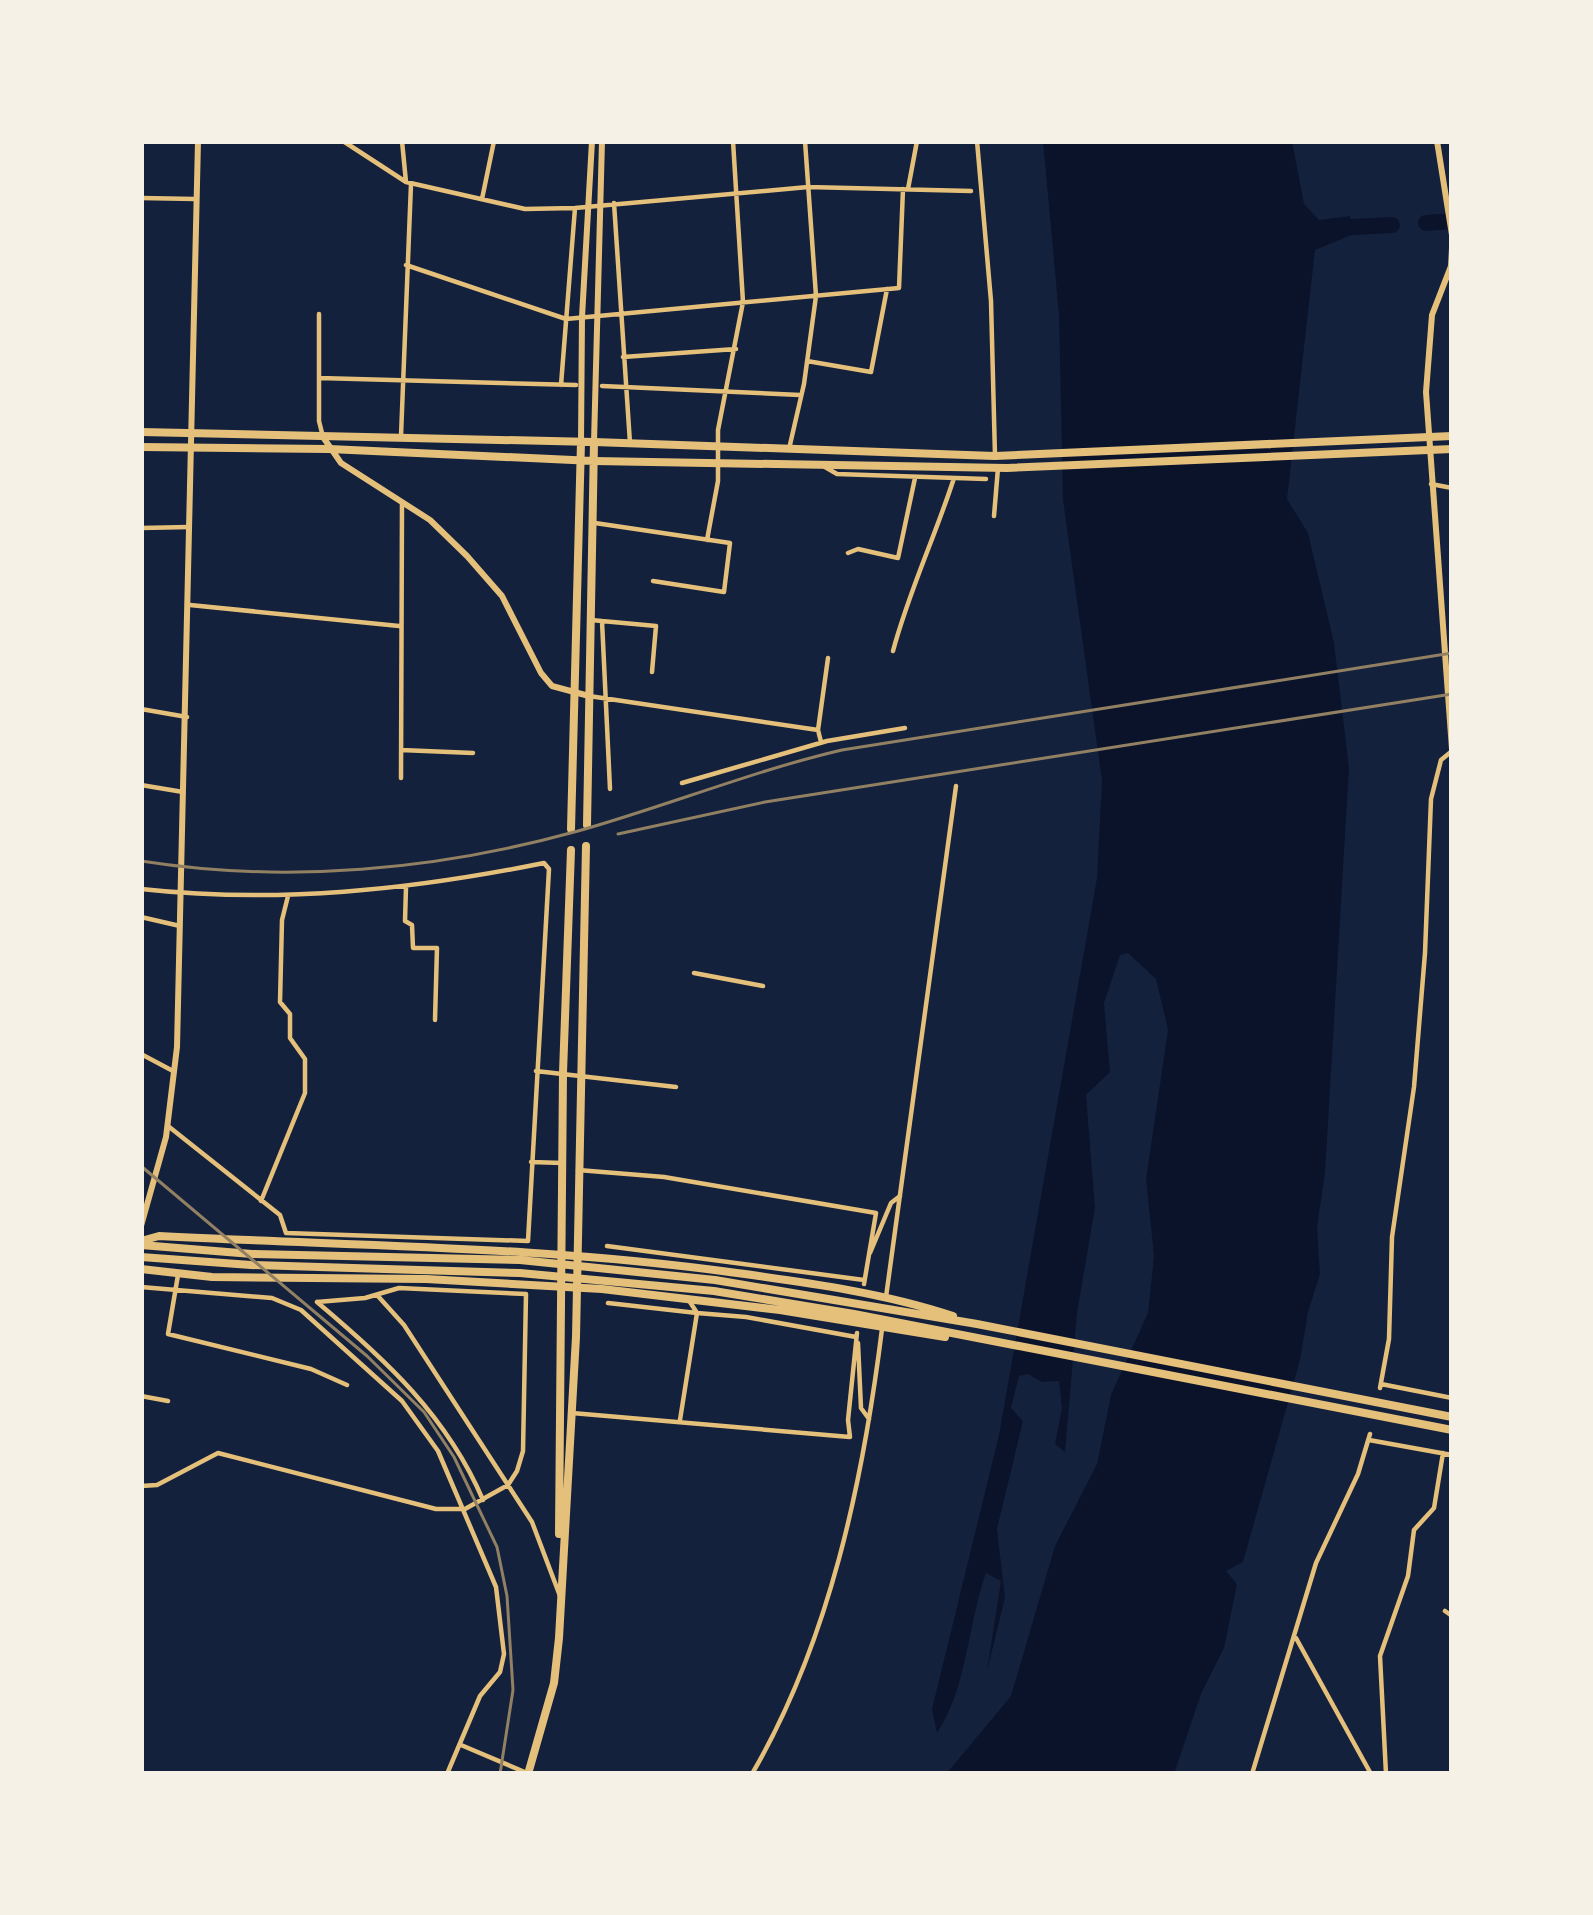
<svg xmlns="http://www.w3.org/2000/svg" width="1593" height="1915" viewBox="0 0 1593 1915" font-family="Rubik,sans-serif">
  <style>
    .water { fill: #0b132b }
    .lines { fill: none; stroke-linecap: round; stroke-linejoin: round }
    .river { stroke: #0b132b; stroke-width: 16 }
    .minor { stroke: #e5c07b; stroke-width: 4.5 }
    .tertiary { stroke: #e5c07b; stroke-width: 6 }
    .primary { stroke: #e5c07b; stroke-width: 8 }
    .trunk { stroke: #e5c07b; stroke-width: 8 }
    .rail { stroke: #918062; stroke-width: 3 }
  </style>
  <rect width="100%" height="100%" fill="#14213d"/>
  <path class="water" d="M1043,141H1292L1304,204L1319,220L1350,216L1354,234L1315,250L1287,499L1308,533L1334,643L1349,768L1325,1173L1317,1227L1320,1274L1308,1312L1300,1360L1243,1562L1226,1571L1237,1584L1224,1648L1201,1694L1174,1774H946L1011,1696L1055,1546L1097,1464L1111,1395L1148,1313L1154,1256L1146,1179L1168,1030L1156,979L1128,953L1120,955L1104,1003L1110,1072L1086,1095L1095,1208L1077,1313L1065,1452L1055,1444L1062,1408L1059,1381L1042,1382L1028,1374L1019,1376L1011,1408L1023,1421L997,1529L1005,1598L987,1671L1001,1581L986,1573C967,1626 968,1686 937,1733L932,1709L999,1435L1097,878L1102,781L1063,500L1059,315Z"/>
  <g class="lines">
    <path class="river" d="M1426,223L1452,221
      M1335,228L1392,225"/>
    <path class="minor" d="M343,141L406,182L525,209L575,208L808,187L971,191
      M402,141L406,182
      M977,141L991,301L995,456
      M908,189L917,141
      M141,198L195,199
      M482,199L494,141
      M614,203L630,443
      M406,265L566,319L899,288L903,189
      M319,314V421L323,437
      M623,357L736,349
      M807,361L871,372L887,289
      M319,378L576,385
      M561,385L575,208
      M602,386L800,395
      M401,436L411,184
      M789,449L804,384L816,296L805,141
      M825,467L837,474L986,479
      M1431,484L1452,488
      M994,516L998,468
      M595,523L730,543L724,592L653,581
      M141,528L189,527
      M707,540L718,481V430L743,302L733,141
      M848,553L858,549L898,558L915,478
      M190,605L399,626
      M591,620L656,626L652,672
      M602,621L610,789
      M893,651C909,591 935,537 954,478
      M589,696L818,730
      M141,709L187,717
      M821,742L818,730L828,658
      M401,750L473,753
      M401,778L402,502
      M682,783L827,741L905,728
      M141,785L183,792
      M406,887L405,921L412,925L413,948H437L435,1020
      M141,889C278,904 410,890 544,863L549,869L528,1241L286,1233L280,1215L168,1126
      M141,917L180,926
      M694,973L763,986
      M141,1054L173,1071
      M536,1071L676,1087
      M531,1162L562,1163
      M578,1170L664,1177L876,1213L864,1284
      M261,1201L305,1093V1059L290,1038V1014L280,1002L282,920L288,896
      M607,1246L864,1280
      M870,1253L891,1203L900,1196
      M178,1275L168,1334L311,1369L347,1385
      M141,1287L272,1298L301,1310L402,1401L438,1451L496,1587L504,1654L500,1672L480,1696L447,1774
      M377,1295L404,1325L532,1522L560,1596
      M886,1297L956,786
      M317,1302C386,1360 447,1416 483,1500
      M690,1302L697,1313L746,1317L856,1337
      M608,1303L697,1313L680,1420
      M858,1343L861,1408L869,1419
      M1381,1384L1452,1398
      M1380,1388L1389,1339L1392,1237L1414,1087L1425,953L1431,799L1441,760L1452,751
      M141,1396L168,1401
      M572,1413L850,1437L848,1420L857,1333
      M1369,1440L1452,1455
      M141,1486L157,1485L218,1453L436,1509H465L508,1485L517,1471L523,1451L526,1294L399,1288L365,1298L317,1302
      M1445,1611L1452,1616
      M1296,1638L1371,1774
      M461,1745L527,1773
      M752,1774C830,1640 863,1481 882,1329
      M1252,1774L1316,1563L1358,1474L1370,1434
      M1386,1774L1380,1656L1408,1576L1414,1530L1434,1508L1443,1453"/>
    <path class="tertiary" d="M1437,141L1452,235
      M1452,248L1451,266L1432,315L1426,392L1452,749
      M323,437L341,463L430,520L467,556L502,596L541,673L552,686L589,696
      M581,442L582,317L592,141
      M594,442L602,141
      M141,1226L166,1137L177,1047L198,141"/>
    <path class="primary" d="M594,442L995,456L1452,436
      M594,461L1007,468L1452,449
      M141,1241L159,1236C352,1246 545,1246 737,1273C810,1283 884,1293 953,1316
      M141,1245L252,1254L520,1260L715,1280L977,1324L1452,1417
      M141,1257L251,1265L520,1273L714,1291L854,1314L1452,1430
      M141,1269L212,1277L426,1279L602,1289L780,1310L945,1337"/>
    <path class="trunk" d="M141,432L594,442L587,825
      M141,447L329,449L594,461
      M571,829L581,442
      M559,1534L563,1073L571,850
      M528,1774L554,1683L559,1638L576,1337L586,846"/>
    <path class="rail" d="M618,834L765,802L1452,694
      M141,861C287,884 437,870 578,831C667,806 752,771 842,750L1452,653
      M141,1166L367,1356L424,1412L454,1457L497,1547L507,1596L513,1690L500,1774"/>
  </g>
  <rect width="1593" height="1915" fill="none" stroke="#f6f1e7" stroke-width="288"/>
</svg>
